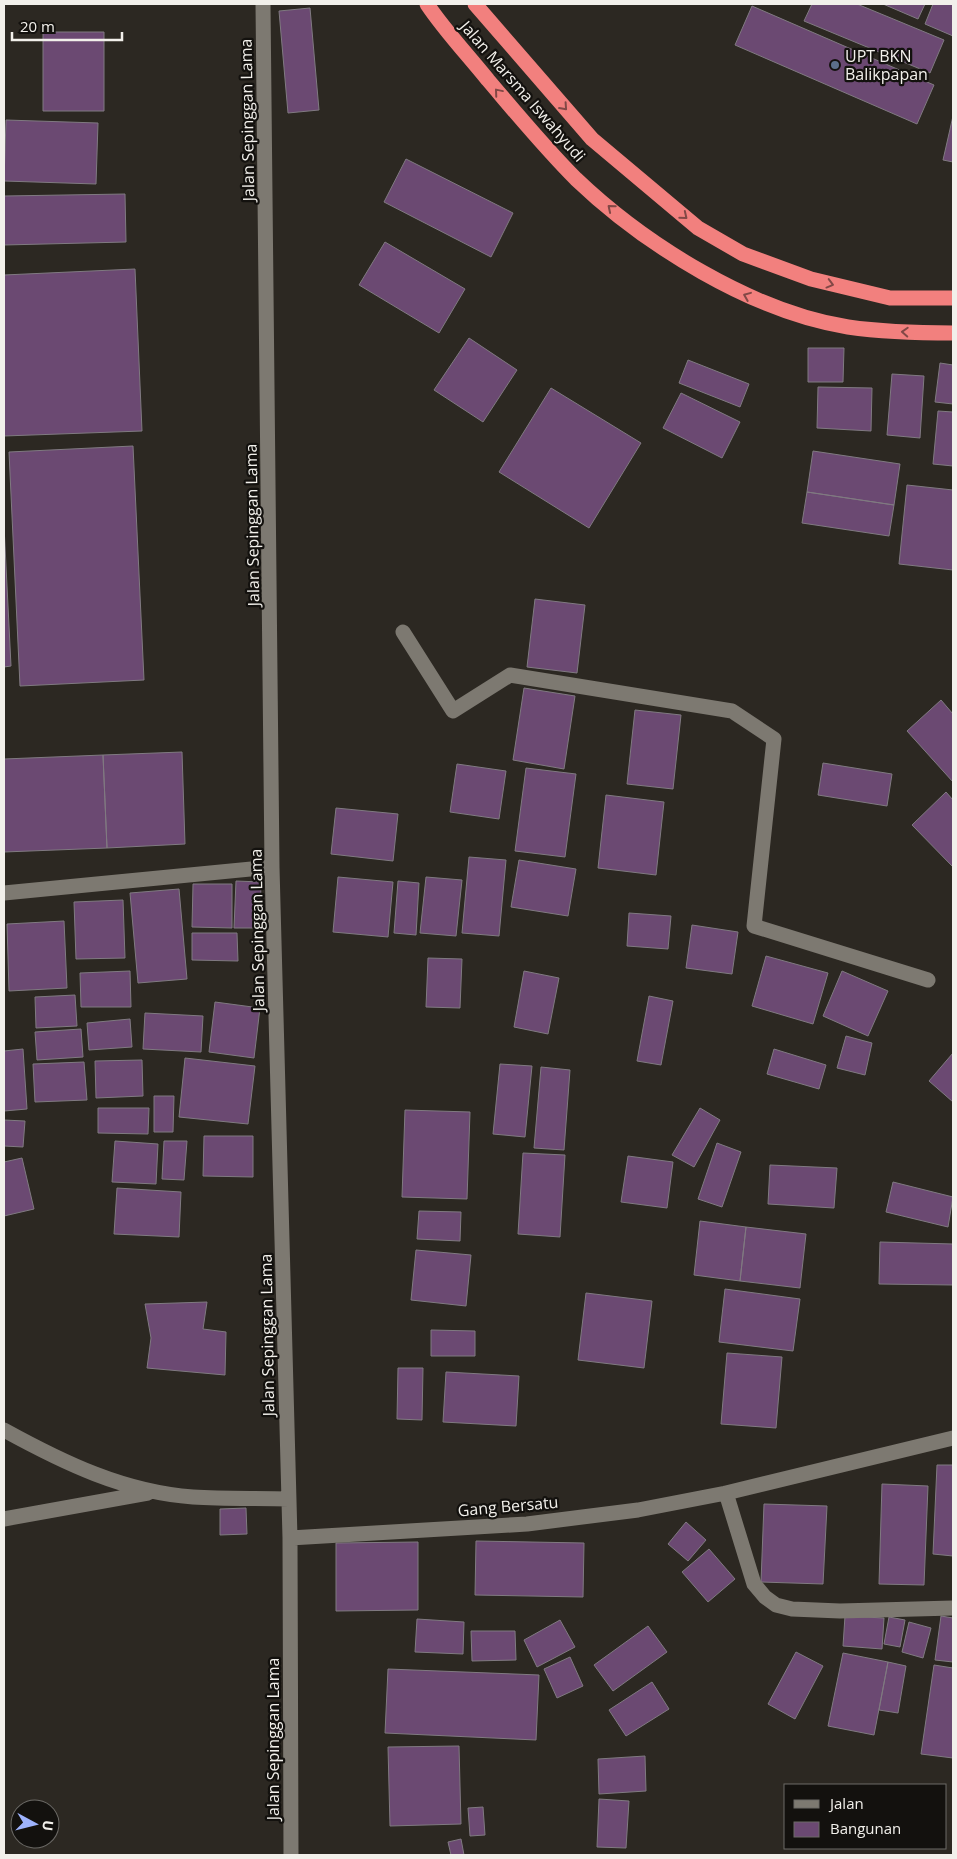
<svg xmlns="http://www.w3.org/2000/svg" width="957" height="1859" viewBox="0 0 957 1859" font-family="'Open Sans',sans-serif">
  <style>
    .building { fill: #6b4972; stroke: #807a81 }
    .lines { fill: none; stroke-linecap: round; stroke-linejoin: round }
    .street { stroke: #7d7971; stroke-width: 15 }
    .highway { stroke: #f2807e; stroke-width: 15 }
    .oneway { stroke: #824846 }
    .service-dot { fill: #5c6f8a; stroke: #13110e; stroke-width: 2 }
    .labels { text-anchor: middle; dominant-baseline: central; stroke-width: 4.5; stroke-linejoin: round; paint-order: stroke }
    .poi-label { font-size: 16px; fill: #f2f0eb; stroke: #13110e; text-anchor: start }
    .street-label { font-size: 16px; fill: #f2f0eb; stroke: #13110e }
  </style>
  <rect width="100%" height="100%" fill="#2c2822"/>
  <path class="building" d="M812,4H857L944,40L930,73L804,21Z
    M883,4H925L918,19Z
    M933,4H953V36L925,24Z
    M752,6L934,85L917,124L735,45Z
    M310,8L319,110L288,113L279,11Z
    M43,32H104V111H43Z
    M953,116V162L943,160Z
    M6,120L98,123L96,184L4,181Z
    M406,159L513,213L491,257L384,202Z
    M125,194L126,242L4,245V196Z
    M385,242L465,289L439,333L359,285Z
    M135,269L142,431L4,436V275Z
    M469,338L517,370L483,422L434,390Z
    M808,348H844L843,382H808Z
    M688,360L749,384L740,407L679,383Z
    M940,363L953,365V404L935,402Z
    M892,374L924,376L920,438L887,435Z
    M818,387L872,388L871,431L817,428Z
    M551,388L641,443L589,528L499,472Z
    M681,393L740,422L722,458L663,428Z
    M938,411L953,412V466L933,464Z
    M133,446L144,680L20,686L9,452Z
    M813,451L900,464L894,505L807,492Z
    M907,485L953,490V570L899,564Z
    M807,492L894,505L889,536L802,523Z
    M4,526L11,666L4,667Z
    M535,599L585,605L577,673L527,667Z
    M524,688L575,696L564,769L513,760Z
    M941,700L953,714V782L907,731Z
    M635,710L681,715L673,789L627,784Z
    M182,752L185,844L107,848L103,755Z
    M103,755L107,848L4,852V759Z
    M823,763L892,774L887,806L818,795Z
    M457,764L506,771L499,819L450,812Z
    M526,768L576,774L565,857L515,851Z
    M946,792L953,800V867L912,825Z
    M606,795L664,802L656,875L598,868Z
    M336,808L398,814L393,861L331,854Z
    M469,857L506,860L499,936L462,933Z
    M519,860L576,869L568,916L511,907Z
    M338,877L393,882L388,937L333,932Z
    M426,877L462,880L456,936L420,933Z
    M236,881L261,882L260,928H234Z
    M398,881L419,883L416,935L394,933Z
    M193,884H232V928L192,927Z
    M179,889L187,979L138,983L130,893Z
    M123,900L125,958L76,959L74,902Z
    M629,913L671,916L668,949L627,946Z
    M64,921L67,988L9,991L7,924Z
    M692,925L738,932L732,974L686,968Z
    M192,933H237L238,961L192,960Z
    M766,956L828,973L813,1024L752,1006Z
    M428,958L462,959L460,1008L426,1007Z
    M130,971L131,1007H81L80,973Z
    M524,971L559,978L548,1034L514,1027Z
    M842,971L888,991L868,1036L823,1016Z
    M75,995L77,1026L36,1028L35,997Z
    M649,996L673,1001L661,1065L637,1061Z
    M215,1002L260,1008L254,1058L209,1052Z
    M145,1013L203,1016L201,1052L143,1049Z
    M130,1019L132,1047L89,1050L87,1023Z
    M81,1029L83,1057L37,1060L35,1032Z
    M846,1036L872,1043L865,1075L837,1068Z
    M23,1049L27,1109L4,1111V1051Z
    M774,1049L826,1065L819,1089L767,1074Z
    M953,1053V1102L929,1081Z
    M185,1058L255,1066L248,1124L179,1117Z
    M142,1060L143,1096L96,1098L95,1061Z
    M84,1062L87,1100L35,1102L33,1064Z
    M500,1064L532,1066L525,1137L493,1134Z
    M541,1067L570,1070L564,1150L534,1148Z
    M154,1096H174L173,1132H154Z
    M98,1108H149L148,1134L98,1133Z
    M700,1108L720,1120L694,1167L672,1155Z
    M405,1110L470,1112L467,1199L402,1197Z
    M4,1120L25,1121L23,1147L4,1146Z
    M204,1136H253V1177L203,1176Z
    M115,1141L158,1144L156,1184L112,1182Z
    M164,1141H187L184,1180L162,1179Z
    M717,1143L741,1152L722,1207L698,1199Z
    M523,1153L565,1155L560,1237L518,1234Z
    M628,1156L673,1162L667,1208L621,1202Z
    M22,1158L34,1209L4,1216V1162Z
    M770,1165L837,1168L834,1208L768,1204Z
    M893,1182L953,1197L948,1227L886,1212Z
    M117,1188L181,1192L179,1237L114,1234Z
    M419,1211L461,1212L460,1241L417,1239Z
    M700,1221L746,1227L740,1281L694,1275Z
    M746,1227L806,1234L800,1288L740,1281Z
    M880,1242L953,1244V1285L879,1284Z
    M416,1250L471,1255L466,1306L411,1300Z
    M725,1289L800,1299L793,1351L719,1342Z
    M586,1293L652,1301L644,1368L578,1360Z
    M207,1302L203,1329L226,1332L225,1375L147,1368L151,1338L145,1304Z
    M431,1330L475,1331V1356H431Z
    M727,1353L782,1357L776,1428L721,1424Z
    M398,1368H423L422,1420L397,1419Z
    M446,1372L519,1376L516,1426L443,1422Z
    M937,1465H953V1556L933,1554Z
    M882,1484L928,1486L924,1585L879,1584Z
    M764,1504L827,1506L823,1584L761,1582Z
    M246,1508L247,1534L220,1535V1509Z
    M686,1522L706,1540L688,1561L668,1544Z
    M476,1541L584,1543L583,1597L475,1595Z
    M418,1542V1610L336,1611V1543Z
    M709,1549L735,1579L708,1602L682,1572Z
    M845,1616L884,1618L882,1649L843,1646Z
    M941,1616L953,1618V1662L935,1660Z
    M889,1617L905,1620L900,1647L884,1644Z
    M417,1619L464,1622L463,1654L415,1652Z
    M560,1620L575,1647L537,1667L524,1640Z
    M909,1622L931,1628L923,1658L902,1652Z
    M648,1626L667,1652L613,1691L594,1665Z
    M471,1631H515L516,1660L472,1661Z
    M796,1652L823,1666L795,1719L768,1704Z
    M843,1653L888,1662L874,1735L828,1726Z
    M570,1657L583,1686L557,1698L544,1669Z
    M888,1662L906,1666L898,1713L879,1710Z
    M934,1665L953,1668V1758L921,1754Z
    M388,1669L539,1675L536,1740L385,1733Z
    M652,1682L669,1709L626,1736L609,1710Z
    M459,1746L461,1824L390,1826L388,1747Z
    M645,1756L646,1791L599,1794L598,1759Z
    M599,1799L629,1801L626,1848L597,1847Z
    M483,1807L485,1835L470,1836L468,1808Z
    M461,1839L464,1855H451L448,1842Z"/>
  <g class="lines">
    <path class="street" d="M263,4L272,867L290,1538L291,1855
      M403,632L453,711L510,675L732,711L774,739L754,926L928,980
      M4,893L272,867
      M4,1430C64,1463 124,1492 193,1497C225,1499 257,1498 289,1499
      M726,1493L754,1584L765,1597L776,1605L792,1609L840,1611L953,1608
      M4,1519L148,1493
      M290,1538L527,1524L638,1510L726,1493L953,1438"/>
    <path class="highway" d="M427,4C445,31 468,55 488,80C517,114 545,148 576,179C645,245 753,312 848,327C883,332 918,333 953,333
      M475,4L592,139L698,228L743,254L811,279L890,298H953"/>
  </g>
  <defs><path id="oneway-chevron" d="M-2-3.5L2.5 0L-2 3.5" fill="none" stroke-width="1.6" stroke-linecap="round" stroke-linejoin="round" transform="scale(1.25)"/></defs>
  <g class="oneway">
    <use href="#oneway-chevron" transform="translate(498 92) rotate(-130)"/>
    <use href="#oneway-chevron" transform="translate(564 107) rotate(48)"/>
    <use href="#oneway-chevron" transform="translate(611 208) rotate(-140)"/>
    <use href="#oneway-chevron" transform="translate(684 216) rotate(39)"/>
    <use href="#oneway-chevron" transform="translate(830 284) rotate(15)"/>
    <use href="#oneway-chevron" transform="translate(747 296) rotate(-158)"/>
    <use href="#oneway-chevron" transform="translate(905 332) rotate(-177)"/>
  </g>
  <circle class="service-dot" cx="835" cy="65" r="5"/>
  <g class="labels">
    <g class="poi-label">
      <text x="845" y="56">UPT BKN<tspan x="845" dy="18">Balikpapan</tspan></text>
    </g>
    <g class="street-label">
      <text transform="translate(523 91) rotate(49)">Jalan Marsma Iswahyudi</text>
      <text transform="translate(247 120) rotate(-91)">Jalan Sepinggan Lama</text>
      <text transform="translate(252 525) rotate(-91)">Jalan Sepinggan Lama</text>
      <text transform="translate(257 930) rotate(-91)">Jalan Sepinggan Lama</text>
      <text transform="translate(267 1335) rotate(-91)">Jalan Sepinggan Lama</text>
      <text transform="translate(508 1506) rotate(-5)">Gang Bersatu</text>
      <text transform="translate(273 1739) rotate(-90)">Jalan Sepinggan Lama</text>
    </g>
  </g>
  <rect width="957" height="1859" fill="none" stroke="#f2f0eb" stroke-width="10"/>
  <rect x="784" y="1784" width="162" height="65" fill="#13110e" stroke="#6c6a66"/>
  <rect x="794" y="1800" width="25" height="8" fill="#7d7971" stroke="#6c6a66"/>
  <text x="830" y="1809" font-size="15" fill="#f2f0eb">Jalan</text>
  <rect x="794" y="1822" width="25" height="15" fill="#6b4972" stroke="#6c6a66"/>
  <text x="830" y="1834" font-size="15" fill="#f2f0eb">Bangunan</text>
  <g transform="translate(35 1824) rotate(97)"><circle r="24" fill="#13110e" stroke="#6c6a66"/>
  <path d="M0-4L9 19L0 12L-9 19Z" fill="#9eb3fd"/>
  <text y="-8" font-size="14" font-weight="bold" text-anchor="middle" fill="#f2f0eb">U</text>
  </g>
  <path d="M12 32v8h110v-8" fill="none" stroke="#f2f0eb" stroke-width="2.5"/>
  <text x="20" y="32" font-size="15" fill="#f2f0eb" stroke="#13110e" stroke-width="4" paint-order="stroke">20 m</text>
</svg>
